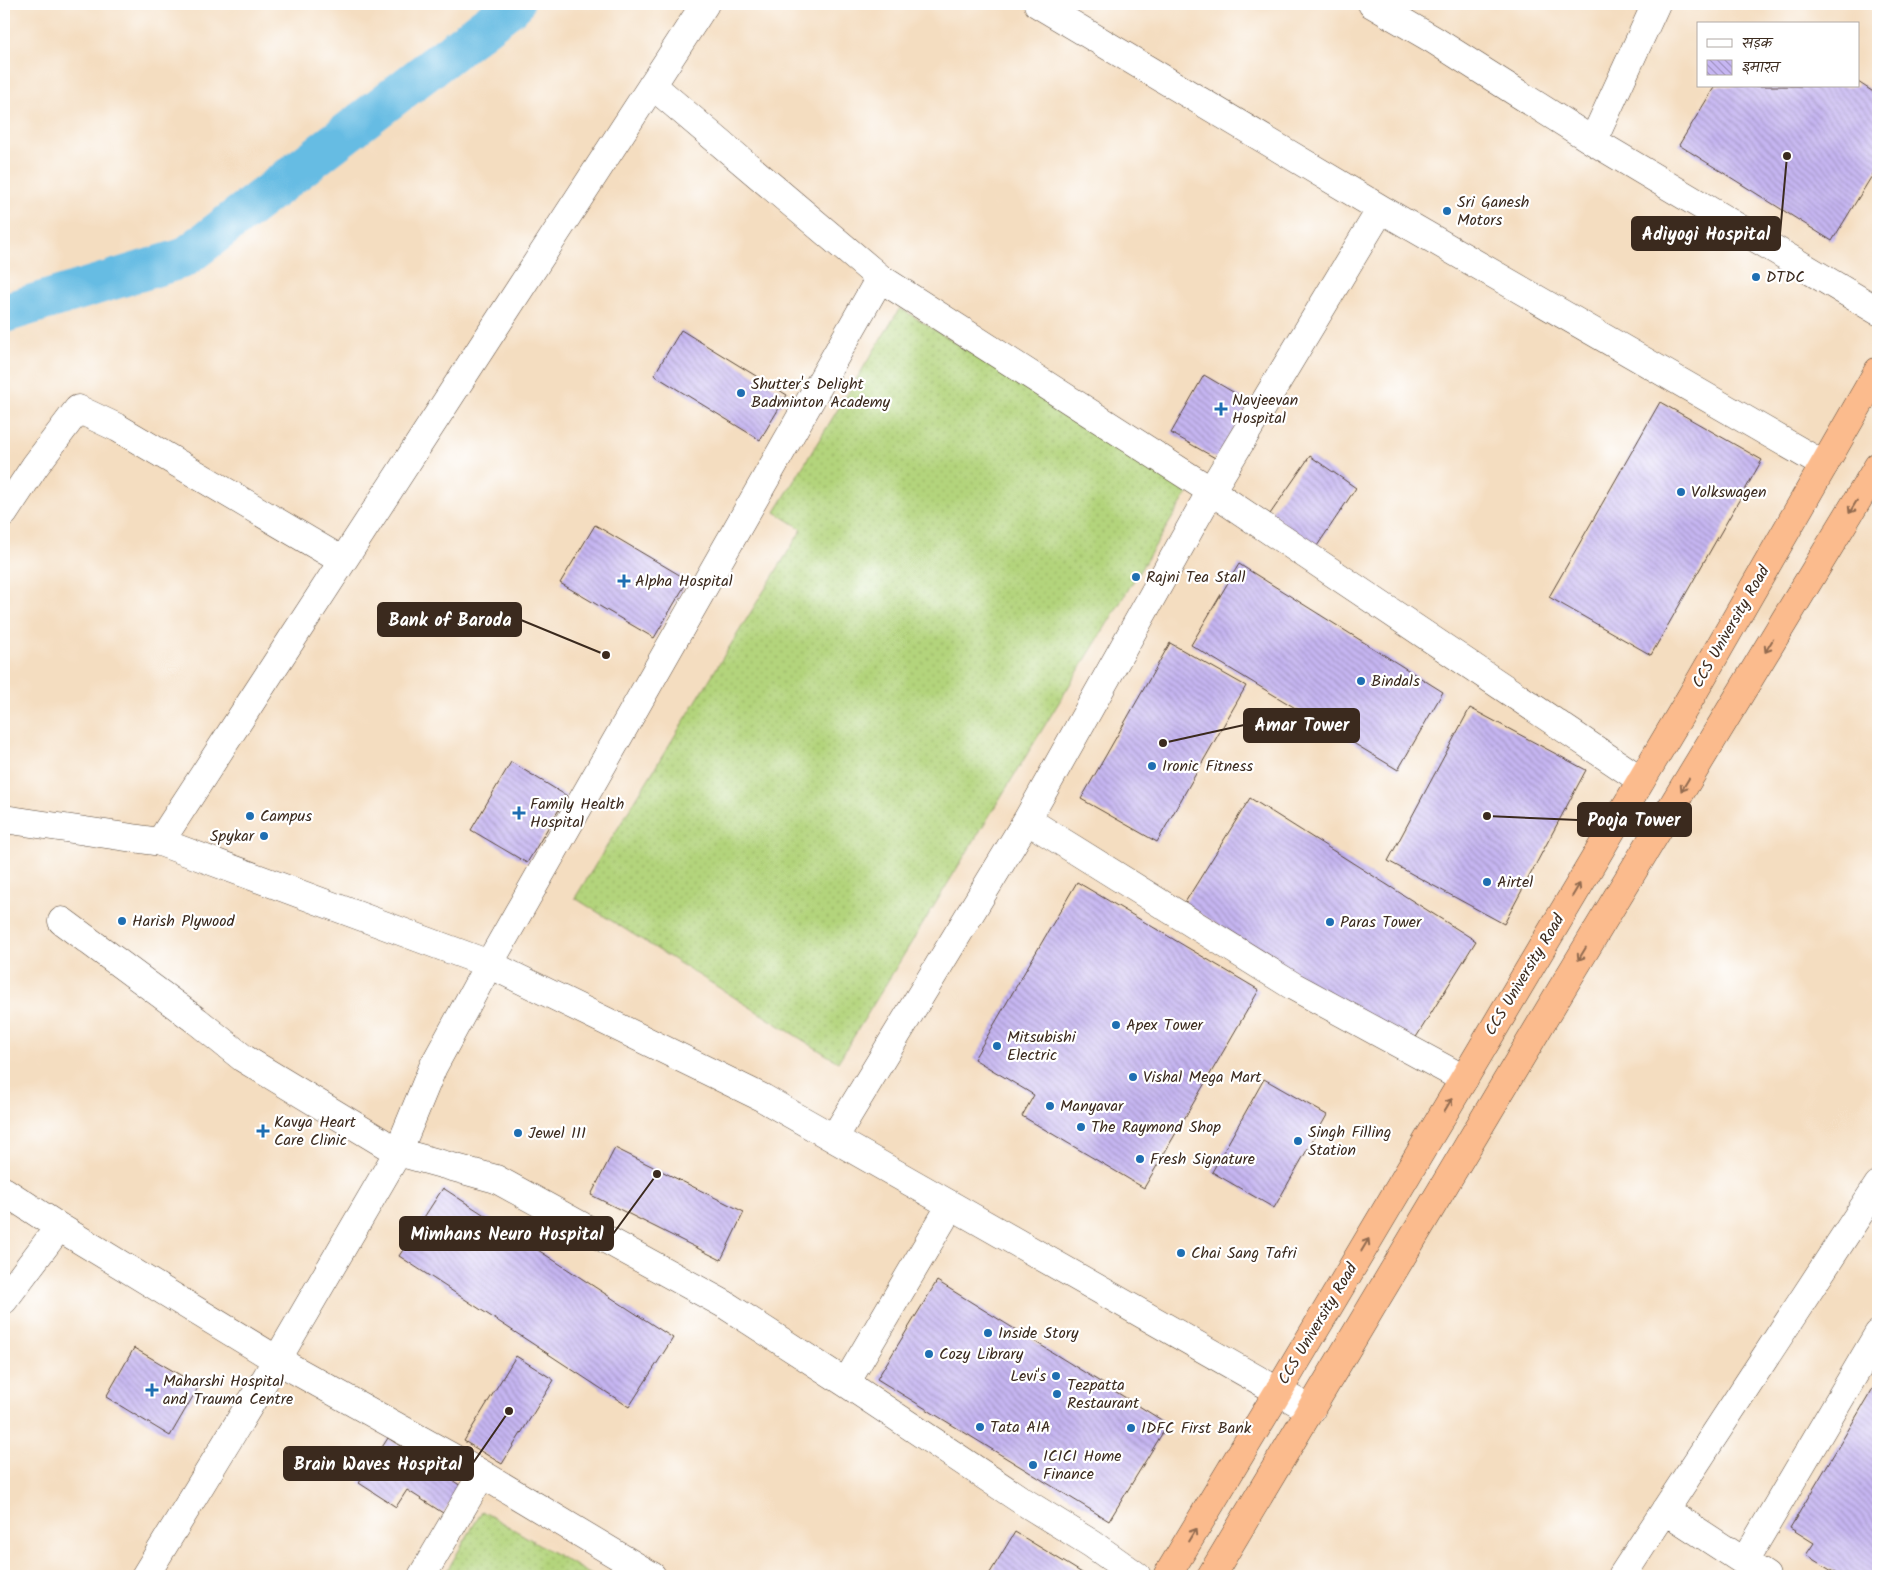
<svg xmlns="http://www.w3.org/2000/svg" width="1882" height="1580" viewBox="0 0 1882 1580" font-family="Kalam,'Playpen Sans Deva',sans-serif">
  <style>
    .grass { fill: url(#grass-dots); stroke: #777f4c }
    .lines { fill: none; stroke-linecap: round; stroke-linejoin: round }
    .canal { stroke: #66bce3; stroke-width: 40 }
    .building { fill: url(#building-back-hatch) }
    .minor-casing { stroke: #574536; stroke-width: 29 }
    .highway-casing { stroke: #574536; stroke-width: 29 }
    .minor { stroke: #fff; stroke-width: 28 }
    .highway { stroke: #fbbb8d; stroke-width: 28 }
    .oneway { stroke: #916b50 }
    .poi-dot { fill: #1f6fb2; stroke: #fff; stroke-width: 2 }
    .labels { text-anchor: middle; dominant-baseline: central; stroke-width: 4.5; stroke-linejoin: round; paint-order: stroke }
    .poi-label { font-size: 16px; fill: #3b2a1e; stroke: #fff; text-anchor: start }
    .street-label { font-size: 16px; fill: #3b2a1e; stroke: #fff }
    .leader { fill: none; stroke: #3b2a1e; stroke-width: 2 }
    .callout-dot { fill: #3b2a1e; stroke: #fff; stroke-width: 2 }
    .callout { fill: #3b2a1e; stroke: #3b2a1e; stroke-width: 2 }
    .callout-label { font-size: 18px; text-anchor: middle; font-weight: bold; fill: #fff }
  </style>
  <defs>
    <pattern id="grass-dots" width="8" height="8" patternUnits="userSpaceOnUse" patternTransform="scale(1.25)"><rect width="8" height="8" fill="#b3d47b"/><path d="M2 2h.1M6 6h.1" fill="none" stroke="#9bb66a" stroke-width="1.8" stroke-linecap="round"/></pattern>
    <pattern id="building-back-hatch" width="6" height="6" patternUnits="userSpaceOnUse" patternTransform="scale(1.25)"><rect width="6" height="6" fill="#c6b6f2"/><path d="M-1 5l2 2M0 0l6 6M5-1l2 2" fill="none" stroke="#a294c3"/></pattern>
  </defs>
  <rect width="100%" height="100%" fill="#fff"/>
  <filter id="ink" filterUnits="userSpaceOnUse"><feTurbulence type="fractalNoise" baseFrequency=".02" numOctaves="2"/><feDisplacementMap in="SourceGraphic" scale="10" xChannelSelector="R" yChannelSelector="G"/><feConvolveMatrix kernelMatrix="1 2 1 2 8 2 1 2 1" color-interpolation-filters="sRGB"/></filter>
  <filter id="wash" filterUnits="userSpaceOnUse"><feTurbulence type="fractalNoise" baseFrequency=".0096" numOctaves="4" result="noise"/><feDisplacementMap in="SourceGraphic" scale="20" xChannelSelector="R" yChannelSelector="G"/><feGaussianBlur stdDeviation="1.12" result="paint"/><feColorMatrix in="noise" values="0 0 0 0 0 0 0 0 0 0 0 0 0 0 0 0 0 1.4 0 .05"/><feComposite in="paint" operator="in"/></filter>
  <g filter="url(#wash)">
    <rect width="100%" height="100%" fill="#f4ddc0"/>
    <path class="grass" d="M900,308L1190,489L838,1062L575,898L802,529L775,512Z
      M482,1511L593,1576H444Z"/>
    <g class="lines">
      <path class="canal" d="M4,313L184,258L514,4"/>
    </g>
    <g id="blocks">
      <path class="building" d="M1858,82L1878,95V166L1832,241L1679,145L1715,86H1858Z
        M681,330L787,395L760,440L654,375Z
        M1204,375L1250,402L1217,459L1171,433Z
        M1660,402L1762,460L1651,655L1549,597Z
        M1310,456L1356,488L1315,549L1268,517Z
        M595,525L688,580L654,638L560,583Z
        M1239,564L1443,692L1398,770L1191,645Z
        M1170,643L1246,686L1157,842L1081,799Z
        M1470,708L1586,770L1504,924L1388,861Z
        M511,762L567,796L527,863L471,830Z
        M1250,798L1476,941L1410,1047L1184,904Z
        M1077,882L1259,990L1144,1188L1022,1116L1034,1095L974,1059Z
        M1264,1079L1327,1115L1274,1208L1212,1172Z
        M615,1148L744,1212L721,1260L591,1195Z
        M443,1188L673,1338L629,1407L399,1256Z
        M937,1281L1168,1424L1109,1521L877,1379Z
        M134,1348L199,1386L170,1436L106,1397Z
        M516,1356L554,1380L502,1464L464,1441Z
        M1878,1380V1576H1840L1806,1555L1814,1543L1790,1528Z
        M388,1438L461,1486L443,1513L407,1490L396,1507L359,1483Z
        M1015,1532L1087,1576H988Z"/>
    </g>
  </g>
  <g filter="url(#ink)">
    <use href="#blocks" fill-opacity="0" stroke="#574536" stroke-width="1"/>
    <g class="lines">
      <g class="minor-casing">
        <path id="minor" d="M1038,4L1381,209L1824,465
          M1372,4L1434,40L1593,141
          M1656,4L1593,141L1878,311
          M652,85L880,278L1211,491L1641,780
          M4,513L35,466L78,409L118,428L343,561
          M4,819L160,842L489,964L763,1098L1311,1410
          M1027,820L1293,986L1464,1079
          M160,842L705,4
          M62,921L197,1021L243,1058L398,1152L496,1179L724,1304L846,1383L1021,1500L1092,1544L1137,1576
          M834,1138L1027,820L1211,491L1381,209
          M4,1191L59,1227L277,1360L482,1474L652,1576
          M4,1300L59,1227
          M846,1383L951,1205
          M1665,1510L1766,1576
          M1744,1562L1878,1334
          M145,1576L277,1360L398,1152L433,1067L489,964L880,278
          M422,1576L482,1474
          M1622,1576L1878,1185"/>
      </g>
      <g class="highway-casing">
        <path id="highway" d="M1167,1576L1278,1392L1692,695L1878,371
          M1211,1576L1561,990L1878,466"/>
      </g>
      <use href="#minor" class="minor"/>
      <use href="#highway" class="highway"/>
    </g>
    <defs><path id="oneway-shaft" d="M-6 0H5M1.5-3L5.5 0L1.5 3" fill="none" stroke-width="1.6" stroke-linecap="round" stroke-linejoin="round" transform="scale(1.25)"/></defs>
    <g class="oneway">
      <use href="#oneway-shaft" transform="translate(1853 507) rotate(121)"/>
      <use href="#oneway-shaft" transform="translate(1769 646) rotate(121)"/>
      <use href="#oneway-shaft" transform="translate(1685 785) rotate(121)"/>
      <use href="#oneway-shaft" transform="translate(1576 890) rotate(-59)"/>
      <use href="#oneway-shaft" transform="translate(1582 954) rotate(121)"/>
      <use href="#oneway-shaft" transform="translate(1448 1105) rotate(-59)"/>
      <use href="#oneway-shaft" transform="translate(1365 1245) rotate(-59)"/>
      <use href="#oneway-shaft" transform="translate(1192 1535) rotate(-59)"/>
    </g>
  </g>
  <g class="poi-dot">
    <circle cx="1447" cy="211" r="5"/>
    <circle cx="1756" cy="277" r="5"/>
    <circle cx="741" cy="393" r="5"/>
    <path d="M1218.5 401.5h5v5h5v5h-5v5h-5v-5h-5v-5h5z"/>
    <circle cx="1681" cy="492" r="5"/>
    <circle cx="1136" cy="577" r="5"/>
    <path d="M621.5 573.5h5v5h5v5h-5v5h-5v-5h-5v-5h5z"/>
    <circle cx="1361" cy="681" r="5"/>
    <circle cx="1152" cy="766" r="5"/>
    <path d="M516.5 805.5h5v5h5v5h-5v5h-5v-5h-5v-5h5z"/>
    <circle cx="250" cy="816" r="5"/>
    <circle cx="264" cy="836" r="5"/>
    <circle cx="1487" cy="882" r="5"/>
    <circle cx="122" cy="921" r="5"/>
    <circle cx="1330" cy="922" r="5"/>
    <circle cx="1116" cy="1025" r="5"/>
    <circle cx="997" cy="1046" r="5"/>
    <circle cx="1133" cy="1077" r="5"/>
    <circle cx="1050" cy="1106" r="5"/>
    <circle cx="1081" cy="1127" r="5"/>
    <path d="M260.5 1123.5h5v5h5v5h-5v5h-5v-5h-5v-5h5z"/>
    <circle cx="518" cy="1133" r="5"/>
    <circle cx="1298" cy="1141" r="5"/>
    <circle cx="1140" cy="1159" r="5"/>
    <circle cx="1181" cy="1253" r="5"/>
    <circle cx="988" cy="1333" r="5"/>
    <circle cx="929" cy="1354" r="5"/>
    <circle cx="1056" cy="1376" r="5"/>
    <path d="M149.5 1382.5h5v5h5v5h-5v5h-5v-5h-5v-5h5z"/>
    <circle cx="1057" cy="1394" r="5"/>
    <circle cx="980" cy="1427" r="5"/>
    <circle cx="1131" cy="1428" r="5"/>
    <circle cx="1033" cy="1465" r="5"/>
  </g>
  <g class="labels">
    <g class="poi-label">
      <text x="1457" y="202">Sri Ganesh<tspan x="1457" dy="18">Motors</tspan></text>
      <text x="1766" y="277">DTDC</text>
      <text x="751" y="384">Shutter's Delight<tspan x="751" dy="18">Badminton Academy</tspan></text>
      <text x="1232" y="400">Navjeevan<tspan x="1232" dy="18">Hospital</tspan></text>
      <text x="1691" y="492">Volkswagen</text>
      <text x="1146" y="577">Rajni Tea Stall</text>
      <text x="635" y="581">Alpha Hospital</text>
      <text x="1371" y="681">Bindals</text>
      <text x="1162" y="766">Ironic Fitness</text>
      <text x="530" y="804">Family Health<tspan x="530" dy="18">Hospital</tspan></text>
      <text x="260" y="816">Campus</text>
      <text x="254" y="836" text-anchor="end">Spykar</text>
      <text x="1497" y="882">Airtel</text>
      <text x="132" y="921">Harish Plywood</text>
      <text x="1340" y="922">Paras Tower</text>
      <text x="1126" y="1025">Apex Tower</text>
      <text x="1007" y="1037">Mitsubishi<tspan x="1007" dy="18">Electric</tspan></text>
      <text x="1143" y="1077">Vishal Mega Mart</text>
      <text x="1060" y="1106">Manyavar</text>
      <text x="274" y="1122">Kavya Heart<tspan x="274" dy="18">Care Clinic</tspan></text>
      <text x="1091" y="1127">The Raymond Shop</text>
      <text x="1308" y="1132">Singh Filling<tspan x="1308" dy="18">Station</tspan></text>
      <text x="528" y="1133">Jewel 111</text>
      <text x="1150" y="1159">Fresh Signature</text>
      <text x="1191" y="1253">Chai Sang Tafri</text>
      <text x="998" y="1333">Inside Story</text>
      <text x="939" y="1354">Cozy Library</text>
      <text x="1046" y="1376" text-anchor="end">Levi's</text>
      <text x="163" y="1381">Maharshi Hospital<tspan x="163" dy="18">and Trauma Centre</tspan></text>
      <text x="1067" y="1385">Tezpatta<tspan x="1067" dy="18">Restaurant</tspan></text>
      <text x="990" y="1427">Tata AIA</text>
      <text x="1141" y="1428">IDFC First Bank</text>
      <text x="1043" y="1456">ICICI Home<tspan x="1043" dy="18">Finance</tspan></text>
    </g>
    <g class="street-label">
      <text transform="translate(1731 627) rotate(-60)">CCS University Road</text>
      <text transform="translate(1525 975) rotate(-59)">CCS University Road</text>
      <text transform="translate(1318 1324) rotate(-59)">CCS University Road</text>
    </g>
  </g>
  <path class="leader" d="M1787 156L1780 234M606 655L521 620M1163 743L1244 725M1487 816L1578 820M657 1174L613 1234M509 1411L473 1463"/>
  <g class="callout-dot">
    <circle cx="1787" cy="156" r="5"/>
    <circle cx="606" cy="655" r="5"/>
    <circle cx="1163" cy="743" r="5"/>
    <circle cx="1487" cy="816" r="5"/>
    <circle cx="657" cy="1174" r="5"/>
    <circle cx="509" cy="1411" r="5"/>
  </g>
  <g class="callout">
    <rect x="1632" y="217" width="148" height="33" rx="5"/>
    <rect x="378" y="603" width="143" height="33" rx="5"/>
    <rect x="1244" y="709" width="115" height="33" rx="5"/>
    <rect x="1578" y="803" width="113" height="33" rx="5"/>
    <rect x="400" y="1217" width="213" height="33" rx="5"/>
    <rect x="284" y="1447" width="189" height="33" rx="5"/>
  </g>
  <g class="callout-label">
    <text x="1706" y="240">Adiyogi Hospital</text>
    <text x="450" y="626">Bank of Baroda</text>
    <text x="1302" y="731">Amar Tower</text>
    <text x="1634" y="826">Pooja Tower</text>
    <text x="507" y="1240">Mimhans Neuro Hospital</text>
    <text x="378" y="1470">Brain Waves Hospital</text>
  </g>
  <rect width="1882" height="1580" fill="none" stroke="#fff" stroke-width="20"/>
  <rect x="1697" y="22" width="162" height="65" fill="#ffffff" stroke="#b1aaa5"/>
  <rect x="1707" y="39" width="25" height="8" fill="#ffffff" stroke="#b1aaa5"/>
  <text x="1742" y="48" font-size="15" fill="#3b2a1e">सड़क</text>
  <rect x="1707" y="60" width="25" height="15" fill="url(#building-back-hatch)" stroke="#b1aaa5"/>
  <text x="1742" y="72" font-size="15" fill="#3b2a1e">इमारत</text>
</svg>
